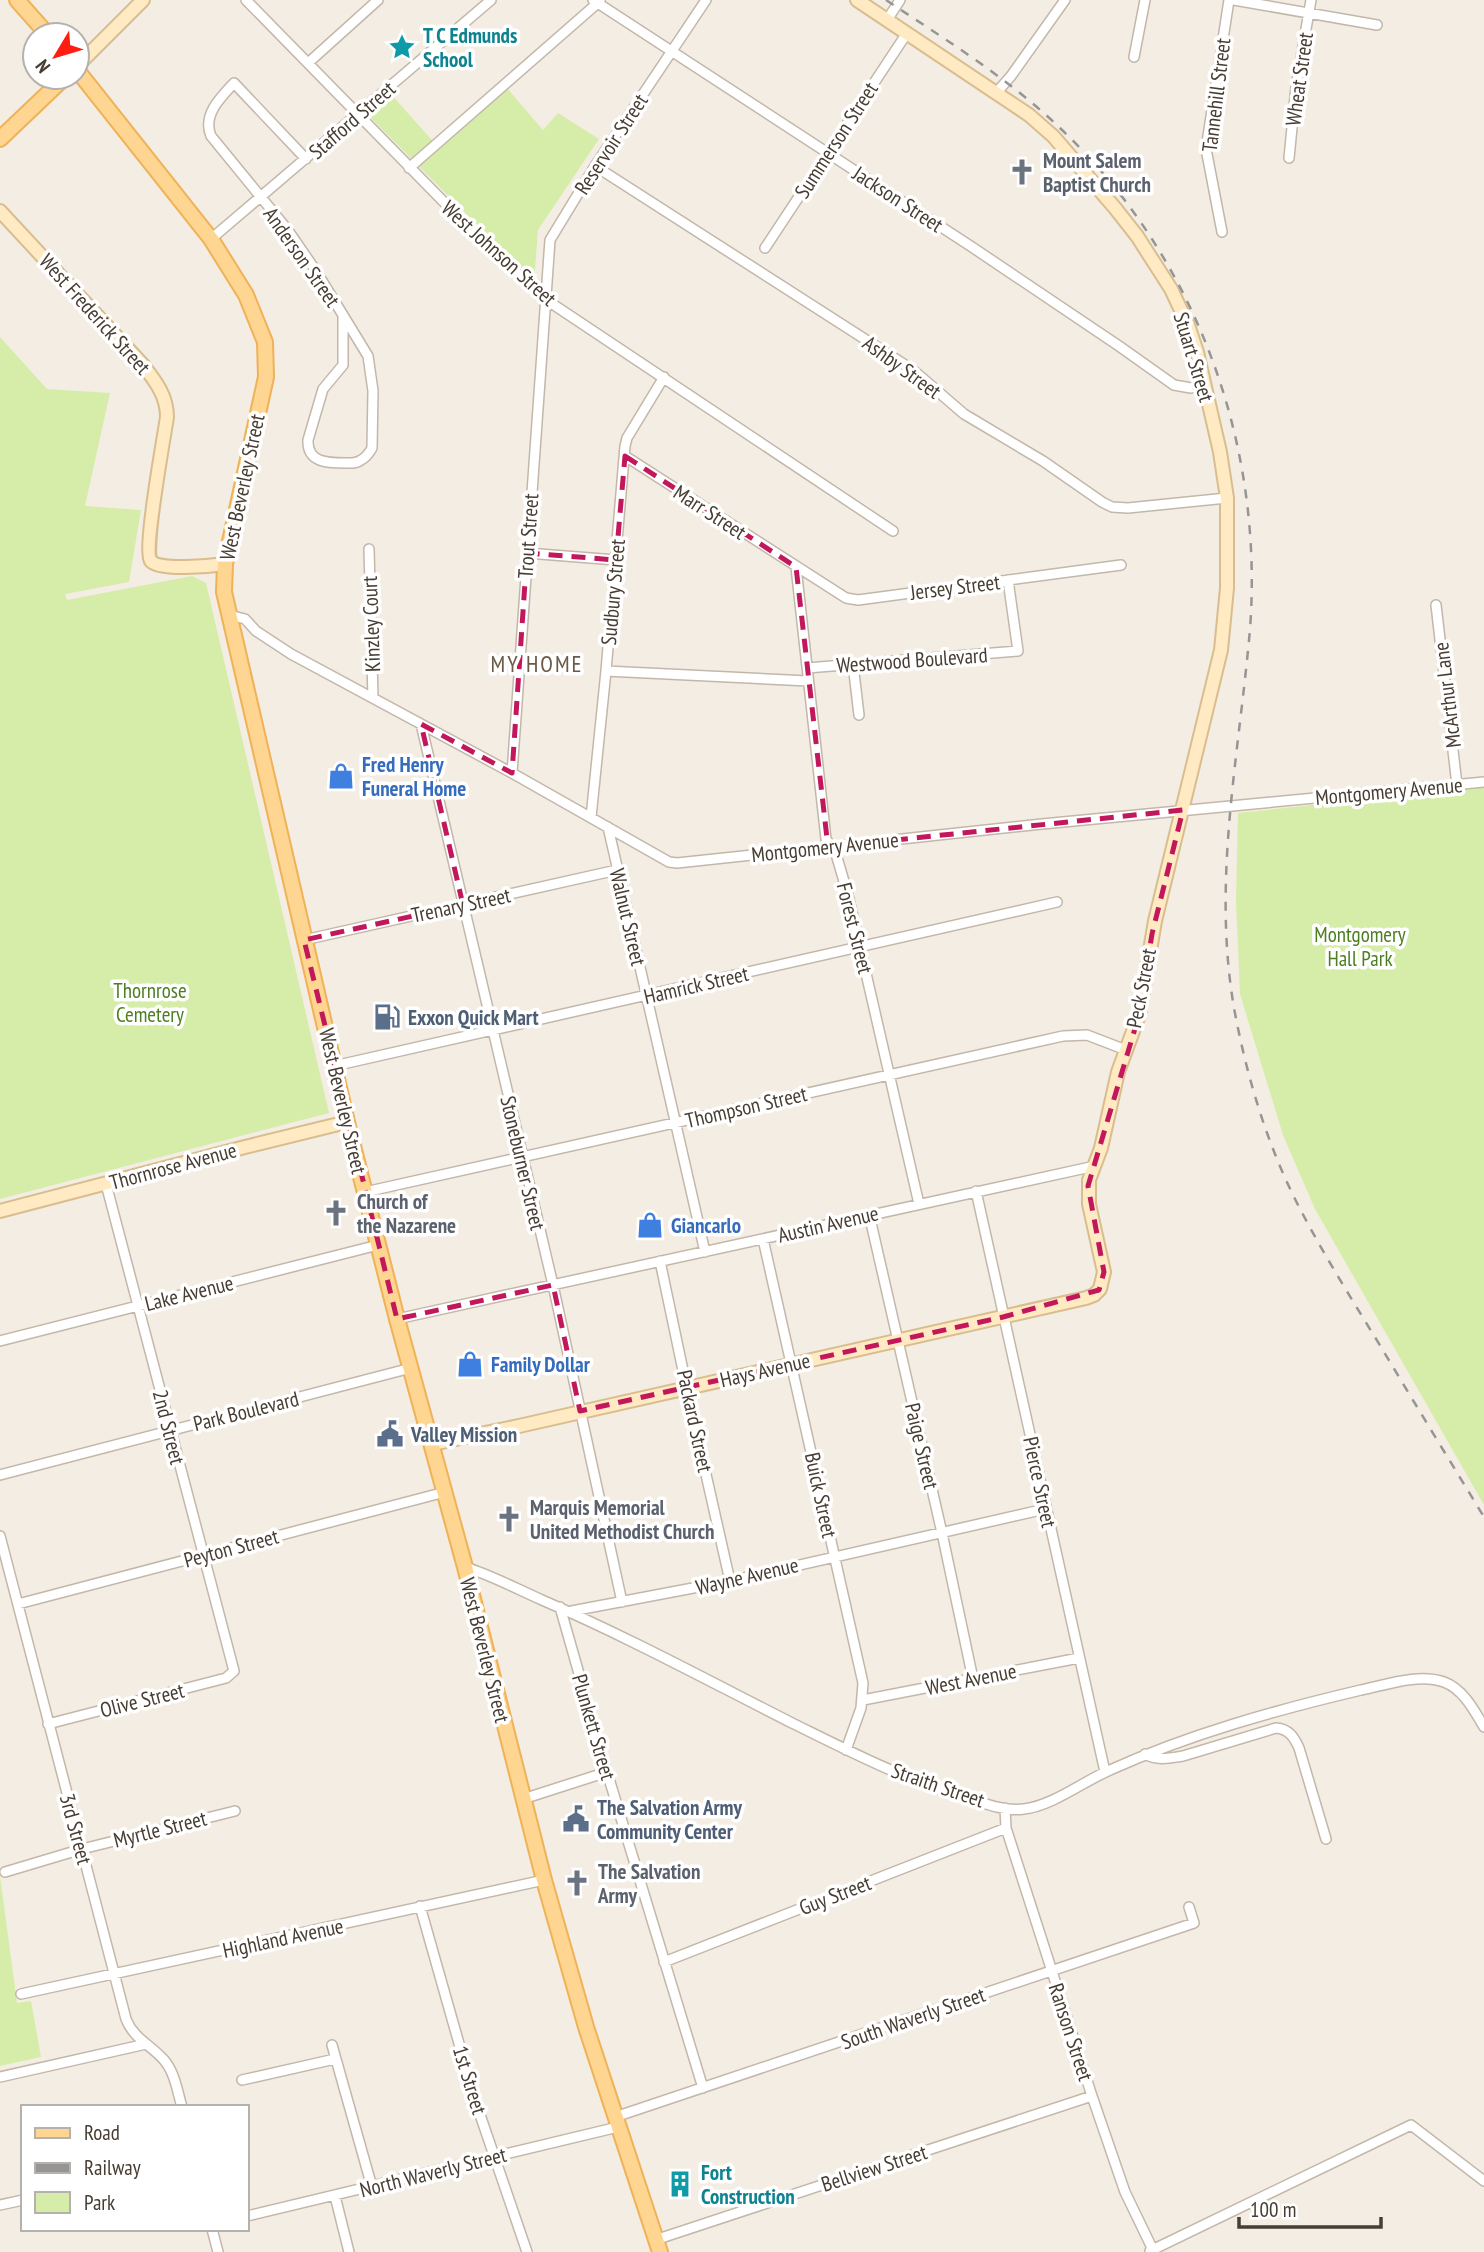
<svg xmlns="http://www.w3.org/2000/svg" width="1484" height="2252" viewBox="0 0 1484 2252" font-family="'PT Sans Narrow',sans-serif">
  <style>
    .green { fill: #d5eda8 }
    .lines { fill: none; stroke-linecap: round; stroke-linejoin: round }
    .street-casing { stroke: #c3b7a9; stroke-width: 12 }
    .secondary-casing { stroke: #d8be8f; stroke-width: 16 }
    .primary-casing { stroke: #efb257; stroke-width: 18 }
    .street { stroke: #fff; stroke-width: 9 }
    .secondary { stroke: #ffeac3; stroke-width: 12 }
    .primary { stroke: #ffd592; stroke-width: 14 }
    .rail { stroke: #959595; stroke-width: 2.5; stroke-dasharray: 9 9; stroke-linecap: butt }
    .marked { fill: none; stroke: #c2185b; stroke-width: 5; stroke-dasharray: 14 9; stroke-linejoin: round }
    .labels { text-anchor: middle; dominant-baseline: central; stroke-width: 7; stroke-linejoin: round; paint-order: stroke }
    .culture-label { font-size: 21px; font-weight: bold; fill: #0d838f; stroke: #fff; text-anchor: start }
    .street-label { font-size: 21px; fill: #473d33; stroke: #fff }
    .worship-label { font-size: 21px; font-weight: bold; fill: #5b616d; stroke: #fff; text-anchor: start }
    .shop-label { font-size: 21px; font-weight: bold; fill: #366cbe; stroke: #fff; text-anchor: start }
    .park-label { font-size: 21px; fill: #4d7e21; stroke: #fff }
    .service-label { font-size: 21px; font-weight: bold; fill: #4e5e75; stroke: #fff; text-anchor: start }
    .neighbourhood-label { font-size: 23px; letter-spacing: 2px; fill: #6a5a49; stroke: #fff }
  </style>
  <rect width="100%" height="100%" fill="#f4ede4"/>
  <path class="green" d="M507,88L543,130L558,113L599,139L538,230L534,282L365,112L389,92L439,148Z
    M0,337L47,389L110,393L85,506L141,510L129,582L65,594L67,600L192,576L206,583L329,1113L0,1199Z
    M1484,787V1505L1315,1209L1283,1135L1240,994L1236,901L1238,813Z
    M0,1876L17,2003L31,2001L41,2057L0,2066Z"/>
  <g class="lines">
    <g class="street-casing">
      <path id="street" d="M246,0L483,242L545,299L893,531
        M593,0L972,247L1119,346L1174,385L1191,388L1205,384
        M1234,0L1377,25
        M887,20L900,0
        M1134,57L1145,0
        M308,63L378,0
        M997,92L1011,76L1065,0
        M1289,158L1296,87L1311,0
        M306,159L234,83C221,97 202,115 211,136L287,229L316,271L368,356L373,391L372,448C369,453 367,457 361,460C356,464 351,463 345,463C328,463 307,463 308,440L323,389L343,365V315
        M595,166L913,370L964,414L1043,461L1102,502L1112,507L1128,508L1227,498
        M409,168L600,1
        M1222,232L1206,149L1229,0
        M211,239L491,0
        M765,248L907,33
        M625,456L846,598L858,600L1121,565
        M369,549L373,698
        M527,553L616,560
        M796,567L826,839L836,854L848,895L919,1204
        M1436,605L1457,785
        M229,615L245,619L256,631L291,654L512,773L669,862L677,863L1042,824L1484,782
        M853,664L859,715
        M807,668L1018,651L1008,580
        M606,671L808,681
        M421,724L553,1285L622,1602
        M512,773L550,240L595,166L706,0
        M591,817L606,671L625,446L627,438L664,377
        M608,827L705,1252
        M304,940L617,870
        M334,1066L1057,902
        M976,1191L1105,1772
        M365,1192L1063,1036L1087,1035L1126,1050
        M869,1214L942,1533L973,1679
        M763,1239L863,1683L861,1708L846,1750
        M660,1261L689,1399L730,1581
        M397,1319L1095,1166
        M0,1341L378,1245
        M0,1475L411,1368
        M0,1536L126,2019C133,2038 151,2045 164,2060C175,2073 177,2090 182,2107
        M465,1567C491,1575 517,1589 542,1600C628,1637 711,1682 794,1724C847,1750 901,1778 958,1795C979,1801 1002,1812 1024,1809C1052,1806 1084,1781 1110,1770C1190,1734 1276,1710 1361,1690C1386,1685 1418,1673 1444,1682C1463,1689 1474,1710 1484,1727
        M18,1604L445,1492
        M560,1607L607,1772L703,2088
        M572,1611L730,1581L1045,1509
        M863,1700L1079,1658
        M48,1724L226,1678L234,1671L106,1184
        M1145,1754C1157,1761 1170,1758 1183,1756L1276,1728C1289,1729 1294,1737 1299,1748L1326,1839
        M523,1799L607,1772
        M1005,1808L1006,1828L1092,2096L1125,2192L1153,2250
        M5,1872L82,1849L235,1811
        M420,1906L475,2100L527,2252
        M664,1962L1006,1828
        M21,1994L544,1880
        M332,2045L372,2187
        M0,2077L146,2044
        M242,2080L335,2059
        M615,2117L1194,1923L1189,1907
        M335,2196L349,2252
        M0,2205L23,2200
        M247,2216L618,2127
        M212,2229L218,2252
        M655,2240L1092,2096
        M1150,2251L1411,2125L1484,2181"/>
    </g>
    <g class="secondary-casing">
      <path id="secondary" d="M77,66L143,0
        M0,211L143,365C156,382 167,396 167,417C164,437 143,552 151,561C159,571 211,566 225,564
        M0,1211L245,1147L347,1122
        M432,1444L519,1426L1086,1298L1094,1295L1100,1289L1104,1272L1089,1204V1180L1101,1148L1118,1072L1139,1015L1155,921L1221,650L1227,588V498L1220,452L1197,352L1188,325L1171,289L1137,236L1115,208L1053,136L1029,115L857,0"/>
    </g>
    <g class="primary-casing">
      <path id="primary" d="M17,0L48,35
        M77,70L211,239L246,295L265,342L266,377L225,564L224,592L347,1122L397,1319L465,1567L544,1880L586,2027L660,2252
        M0,139L65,77"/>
    </g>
    <use href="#street" class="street"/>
    <use href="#secondary" class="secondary"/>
    <use href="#primary" class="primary"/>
    <path class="rail" d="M886,0C946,40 1008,78 1060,128C1196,257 1264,443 1250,629C1239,756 1212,880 1234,1008C1246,1073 1265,1138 1294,1197C1320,1249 1351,1298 1381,1347C1415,1404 1450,1461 1484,1517"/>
  </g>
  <path class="marked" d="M625,456L796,567L828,847L1183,810L1152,934L1139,1015L1088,1186L1104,1272L1099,1290L1003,1317L580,1411L553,1285L397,1319L304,940L463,905L421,724L512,773L527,553L616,560Z"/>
  <defs>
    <g id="sight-bare" transform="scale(2.1)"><path d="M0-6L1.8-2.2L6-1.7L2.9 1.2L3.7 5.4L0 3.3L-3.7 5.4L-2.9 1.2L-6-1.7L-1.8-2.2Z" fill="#0f9aa8" stroke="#fff" stroke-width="2.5" paint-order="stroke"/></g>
    <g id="church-bare" transform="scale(2.1)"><path d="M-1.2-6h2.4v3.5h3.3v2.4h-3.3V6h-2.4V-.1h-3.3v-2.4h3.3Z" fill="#6b7280" stroke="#fff" stroke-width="2.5" paint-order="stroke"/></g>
    <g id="shop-bare" transform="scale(2.1)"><path d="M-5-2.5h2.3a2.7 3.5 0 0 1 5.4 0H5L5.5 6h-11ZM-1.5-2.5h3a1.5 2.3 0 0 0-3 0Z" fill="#3f7fe0" stroke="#fff" stroke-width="2.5" paint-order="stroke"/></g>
    <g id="fuel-bare" transform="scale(2.1)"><path d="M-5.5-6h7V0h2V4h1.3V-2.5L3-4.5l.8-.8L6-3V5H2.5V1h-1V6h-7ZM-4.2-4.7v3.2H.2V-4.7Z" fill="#5c6f8a" stroke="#fff" stroke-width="2.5" paint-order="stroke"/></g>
    <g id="civic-bare" transform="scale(2.1)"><path d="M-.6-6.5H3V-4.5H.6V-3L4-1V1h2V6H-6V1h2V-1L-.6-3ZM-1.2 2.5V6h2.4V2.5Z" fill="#5c6f8a" stroke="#fff" stroke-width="2.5" paint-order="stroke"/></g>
    <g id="building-bare" transform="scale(2.1)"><path d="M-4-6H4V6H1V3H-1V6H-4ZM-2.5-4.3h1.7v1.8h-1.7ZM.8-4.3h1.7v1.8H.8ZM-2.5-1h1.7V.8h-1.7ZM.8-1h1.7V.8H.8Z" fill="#0f9aa8" stroke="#fff" stroke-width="2.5" paint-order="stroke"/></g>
  </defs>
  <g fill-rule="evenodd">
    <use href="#sight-bare" x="402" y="47"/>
    <use href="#church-bare" x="1022" y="172"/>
    <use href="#shop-bare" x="341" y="776"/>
    <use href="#fuel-bare" x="387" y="1017"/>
    <use href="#church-bare" x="336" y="1213"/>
    <use href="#shop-bare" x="650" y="1225"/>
    <use href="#shop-bare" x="470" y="1364"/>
    <use href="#civic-bare" x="390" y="1434"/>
    <use href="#church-bare" x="509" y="1519"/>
    <use href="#civic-bare" x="576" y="1819"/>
    <use href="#church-bare" x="577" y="1883"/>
    <use href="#building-bare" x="680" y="2184"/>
  </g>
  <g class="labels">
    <g class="culture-label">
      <text x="423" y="35">T C Edmunds<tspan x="423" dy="24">School</tspan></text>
      <text x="701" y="2172">Fort<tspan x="701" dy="24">Construction</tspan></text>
    </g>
    <g class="street-label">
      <text transform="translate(1299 79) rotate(-82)">Wheat Street</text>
      <text transform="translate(1216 95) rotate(-83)">Tannehill Street</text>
      <text transform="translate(352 120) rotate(-41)">Stafford Street</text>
      <text transform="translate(836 140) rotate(-57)">Summerson Street</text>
      <text transform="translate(611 144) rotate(-57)">Reservoir Street</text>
      <text transform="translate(898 199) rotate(33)">Jackson Street</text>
      <text transform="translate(499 253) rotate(42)">West Johnson Street</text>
      <text transform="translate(302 257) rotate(55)">Anderson Street</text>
      <text transform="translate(95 314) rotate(48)">West Frederick Street</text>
      <text transform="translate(1194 357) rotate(73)">Stuart Street</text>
      <text transform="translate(902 367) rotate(36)">Ashby Street</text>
      <text transform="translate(242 487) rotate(-78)">West Beverley Street</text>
      <text transform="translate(710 512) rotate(33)">Marr Street</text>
      <text transform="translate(528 536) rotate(-86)">Trout Street</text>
      <text transform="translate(955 587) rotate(-7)">Jersey Street</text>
      <text transform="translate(613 592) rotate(-85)">Sudbury Street</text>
      <text transform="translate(371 624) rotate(-92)">Kinzley Court</text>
      <text transform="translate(912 660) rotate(-4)">Westwood Boulevard</text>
      <text transform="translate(1447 695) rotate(-97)">McArthur Lane</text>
      <text transform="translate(1389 791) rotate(-5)">Montgomery Avenue</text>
      <text transform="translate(825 847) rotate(-6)">Montgomery Avenue</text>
      <text transform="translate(461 905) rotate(-12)">Trenary Street</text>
      <text transform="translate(628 917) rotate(77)">Walnut Street</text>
      <text transform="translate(855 928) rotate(76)">Forest Street</text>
      <text transform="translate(696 985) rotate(-13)">Hamrick Street</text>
      <text transform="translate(1141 988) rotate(-79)">Peck Street</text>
      <text transform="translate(343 1101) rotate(77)">West Beverley Street</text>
      <text transform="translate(746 1107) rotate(-13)">Thompson Street</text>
      <text transform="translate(523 1163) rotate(77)">Stoneburner Street</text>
      <text transform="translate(173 1166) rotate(-15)">Thornrose Avenue</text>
      <text transform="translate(828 1224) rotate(-13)">Austin Avenue</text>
      <text transform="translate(189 1293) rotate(-14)">Lake Avenue</text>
      <text transform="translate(765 1370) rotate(-13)">Hays Avenue</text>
      <text transform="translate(246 1411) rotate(-14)">Park Boulevard</text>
      <text transform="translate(695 1421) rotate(78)">Packard Street</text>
      <text transform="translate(169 1427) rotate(76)">2nd Street</text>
      <text transform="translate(922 1446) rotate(77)">Paige Street</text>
      <text transform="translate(1040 1482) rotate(78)">Pierce Street</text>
      <text transform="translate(821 1495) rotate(78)">Buick Street</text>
      <text transform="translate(231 1548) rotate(-15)">Peyton Street</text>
      <text transform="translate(747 1576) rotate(-13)">Wayne Avenue</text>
      <text transform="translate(485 1650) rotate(76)">West Beverley Street</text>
      <text transform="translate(971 1679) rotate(-11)">West Avenue</text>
      <text transform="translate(142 1700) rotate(-14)">Olive Street</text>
      <text transform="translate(594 1727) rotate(74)">Plunkett Street</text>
      <text transform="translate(938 1785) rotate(19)">Straith Street</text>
      <text transform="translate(76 1829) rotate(75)">3rd Street</text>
      <text transform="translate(160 1829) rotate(-14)">Myrtle Street</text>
      <text transform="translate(835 1895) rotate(-21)">Guy Street</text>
      <text transform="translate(283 1938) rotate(-12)">Highland Avenue</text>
      <text transform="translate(913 2018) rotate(-19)">South Waverly Street</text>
      <text transform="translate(1071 2032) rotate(72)">Ranson Street</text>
      <text transform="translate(470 2080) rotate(73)">1st Street</text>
      <text transform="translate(874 2168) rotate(-18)">Bellview Street</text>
      <text transform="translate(433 2172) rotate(-14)">North Waverly Street</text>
    </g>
    <g class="worship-label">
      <text x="1043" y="160">Mount Salem<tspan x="1043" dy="24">Baptist Church</tspan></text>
      <text x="357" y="1201">Church of<tspan x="357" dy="24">the Nazarene</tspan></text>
      <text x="530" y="1507">Marquis Memorial<tspan x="530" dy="24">United Methodist Church</tspan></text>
      <text x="598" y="1871">The Salvation<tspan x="598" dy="24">Army</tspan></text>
    </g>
    <g class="shop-label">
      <text x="362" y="764">Fred Henry<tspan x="362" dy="24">Funeral Home</tspan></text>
      <text x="671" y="1225">Giancarlo</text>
      <text x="491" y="1364">Family Dollar</text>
    </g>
    <g class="park-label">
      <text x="1360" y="934">Montgomery<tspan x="1360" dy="24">Hall Park</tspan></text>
      <text x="150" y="990">Thornrose<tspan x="150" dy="24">Cemetery</tspan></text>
    </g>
    <g class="service-label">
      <text x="408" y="1017">Exxon Quick Mart</text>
      <text x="411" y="1434">Valley Mission</text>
      <text x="597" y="1807">The Salvation Army<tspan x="597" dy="24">Community Center</tspan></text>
    </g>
    <g class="neighbourhood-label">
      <text x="537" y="663">MY HOME</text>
    </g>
  </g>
  <rect x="21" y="2105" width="228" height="126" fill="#ffffff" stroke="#b5b1ad" stroke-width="2"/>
  <rect x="35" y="2128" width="35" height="10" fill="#ffd592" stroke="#b5b1ad" stroke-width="2"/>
  <text x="84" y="2140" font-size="21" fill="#473d33">Road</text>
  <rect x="35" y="2163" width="35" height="10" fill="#959595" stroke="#b5b1ad" stroke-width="2"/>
  <text x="84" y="2175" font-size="21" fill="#473d33">Railway</text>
  <rect x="35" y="2192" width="35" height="21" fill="#d5eda8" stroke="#b5b1ad" stroke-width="2"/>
  <text x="84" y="2210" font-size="21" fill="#473d33">Park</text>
  <g transform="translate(56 56) rotate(232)"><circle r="33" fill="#ffffff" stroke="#b5b1ad" stroke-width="2"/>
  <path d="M0-5L12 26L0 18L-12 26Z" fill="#ff1c10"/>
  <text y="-10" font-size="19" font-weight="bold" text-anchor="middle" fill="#473d33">N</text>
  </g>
  <path d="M1239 2217v10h142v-10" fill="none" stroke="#473d33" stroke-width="3.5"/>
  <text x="1250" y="2217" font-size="21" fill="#473d33" stroke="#ffffff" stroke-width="5" paint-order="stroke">100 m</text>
</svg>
